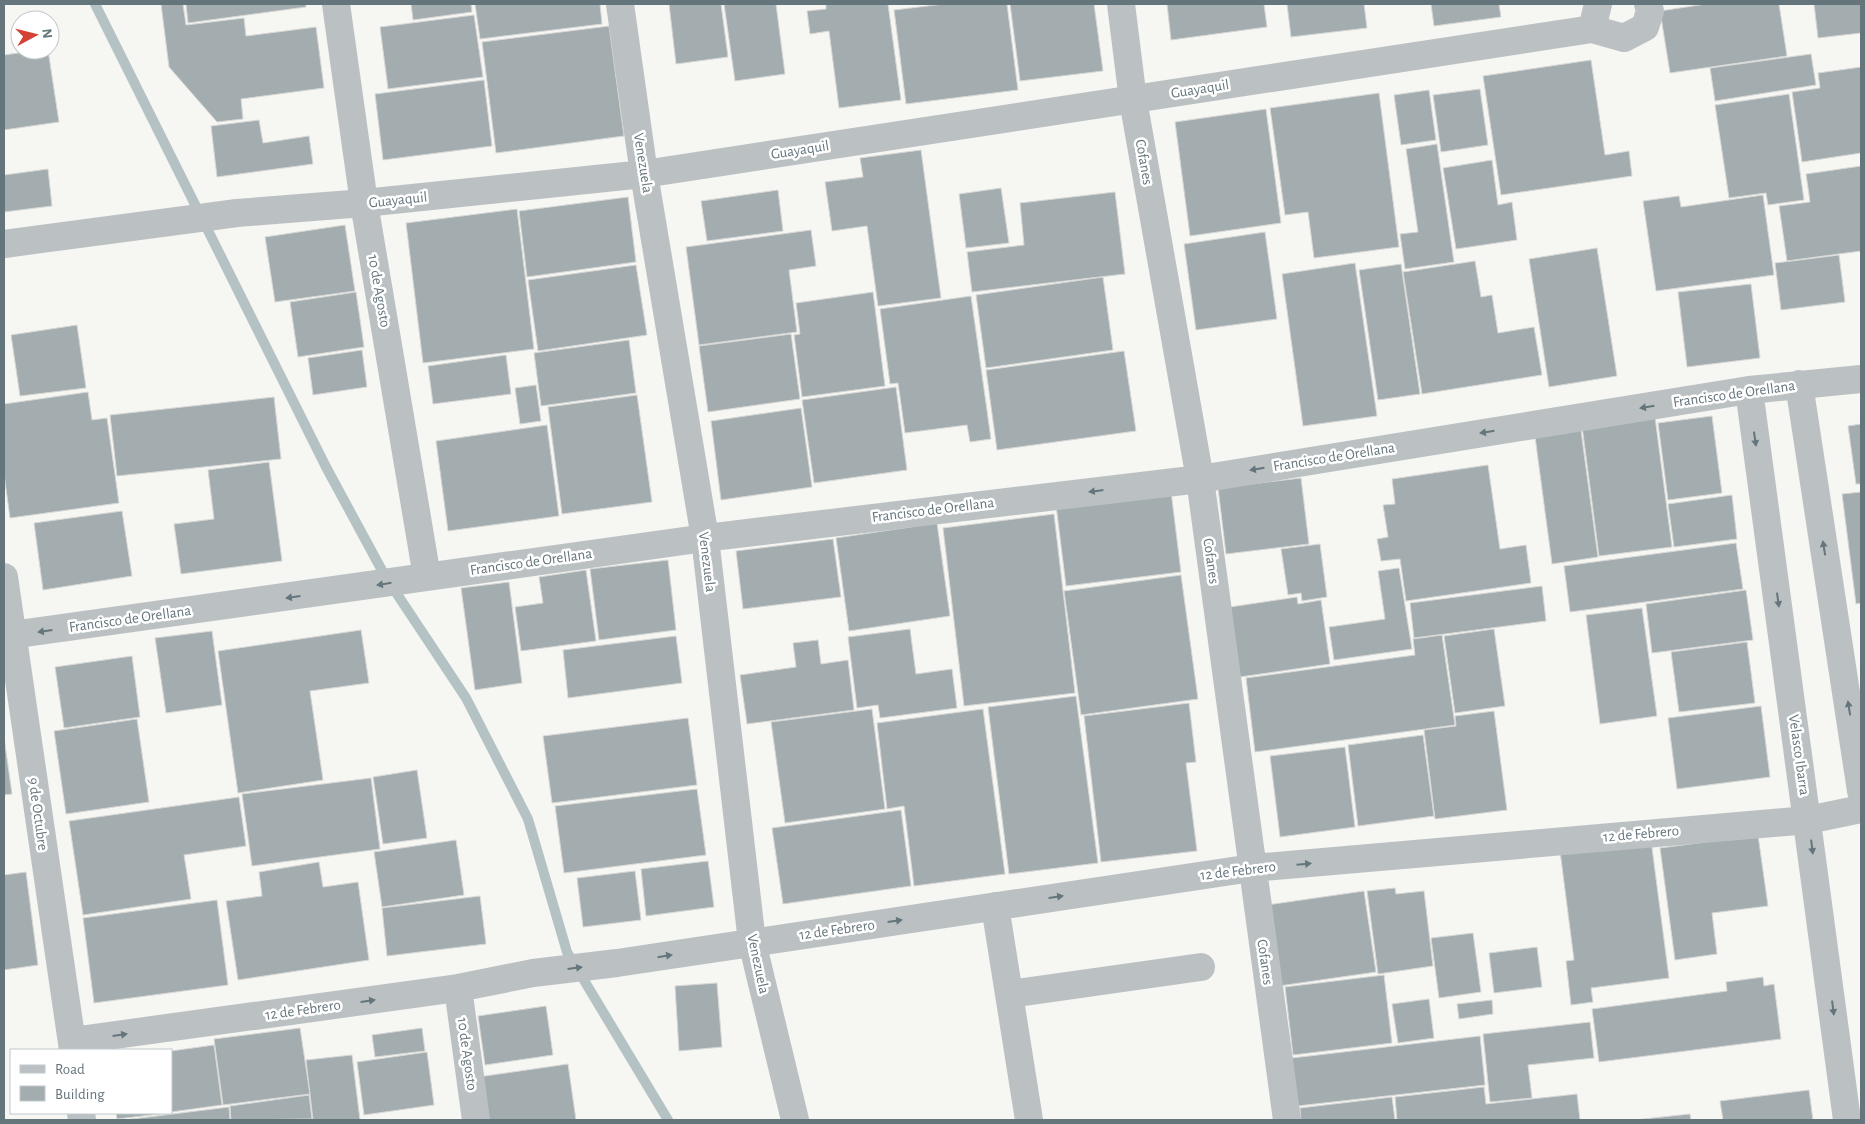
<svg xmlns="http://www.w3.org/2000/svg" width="1865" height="1124" viewBox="0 0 1865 1124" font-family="'Alegreya Sans',sans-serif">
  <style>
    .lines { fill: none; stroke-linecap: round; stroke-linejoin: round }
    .stream { stroke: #b4c2c4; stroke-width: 10 }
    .building { fill: #a3adb0; stroke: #d8d8d6 }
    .minor { stroke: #bbc1c3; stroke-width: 28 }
    .oneway { fill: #64757c }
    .labels { text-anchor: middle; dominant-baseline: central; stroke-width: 5; stroke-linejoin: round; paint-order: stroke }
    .street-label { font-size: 15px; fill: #64757c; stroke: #fff }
  </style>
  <rect width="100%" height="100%" fill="#f6f6f3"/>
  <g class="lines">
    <path class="stream" d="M95,4L326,467L385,576L466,698L528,819L567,952L668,1120"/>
  </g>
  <path class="building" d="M161,4H183L186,25L244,18L246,36L316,27L324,88L241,99L243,119L217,122L169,67Z
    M186,4H306V7L188,23Z
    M411,4H471L472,12L413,20Z
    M475,4H600L602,24L480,39Z
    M669,4H721L728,57L676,64Z
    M724,4H776L785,74L735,81Z
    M826,4H888L901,100L839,108L829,31L810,34L807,11L826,9Z
    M944,4H1007L1018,90L906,104L894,10Z
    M1010,4H1094L1103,71L1020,81Z
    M1167,4H1264L1267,27L1171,40Z
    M1287,4H1364L1367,28L1291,37Z
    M1431,4H1499L1501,17L1434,26Z
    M1706,4H1779L1787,56L1670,73L1660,11Z
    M1814,4H1861V33L1818,38Z
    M474,15L483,77L388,89L380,27Z
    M609,26L624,136L496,153L482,42Z
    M39,50H48L59,122L4,130V55Z
    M1811,54L1816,85L1715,101L1710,68Z
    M1591,60L1605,155L1629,151L1632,176L1501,195L1483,76Z
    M1861,67V153L1802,162L1792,92L1820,88L1818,73Z
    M484,80L492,146L383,160L375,94Z
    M1480,89L1488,145L1441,152L1433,95Z
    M1429,90L1436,140L1401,145L1394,95Z
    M1379,93L1399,247L1314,258L1308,212L1285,215L1270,108Z
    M1789,94L1804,200L1768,205L1766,193L1729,198L1715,105Z
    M1266,109L1281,223L1190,236L1175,122Z
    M259,120L263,143L309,136L313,164L217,177L211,126Z
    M1437,144L1454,262L1405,269L1400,234L1418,232L1406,149Z
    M921,150L941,298L878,306L867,226L832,231L825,182L863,177L860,158Z
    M1492,160L1498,205L1512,202L1517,240L1456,249L1443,168Z
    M1861,166V251L1787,261L1779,206L1810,202L1806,174Z
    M48,169L52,206L4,212V175Z
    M1001,188L1009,243L966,248L959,194Z
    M778,190L783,231L707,241L701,201Z
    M1115,192L1125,274L972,292L967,252L1024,245L1020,203Z
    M1763,195L1774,275L1656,291L1643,201L1679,196L1681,207Z
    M628,197L636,262L527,277L519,211Z
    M517,209L534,349L423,363L406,223Z
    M345,225L355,291L275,302L265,237Z
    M811,230L816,266L789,270L797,332L699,345L686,247Z
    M1265,232L1277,319L1196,330L1184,244Z
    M1597,248L1617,376L1549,387L1529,259Z
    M1839,255L1845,302L1781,310L1775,263Z
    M1475,261L1481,297L1492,295L1498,333L1534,327L1542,375L1422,394L1403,272Z
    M1355,263L1377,416L1303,426L1282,274Z
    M1401,264L1420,394L1378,400L1359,270Z
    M636,265L647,335L538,351L528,280Z
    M1103,277L1113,350L986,368L976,295Z
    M1751,284L1760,358L1687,367L1678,292Z
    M356,292L364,347L298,357L290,302Z
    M873,292L885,386L802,397L794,335L800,334L796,303Z
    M971,296L991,439L970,442L967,425L905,433L898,383L890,384L880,309Z
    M77,325L86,388L20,396L11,335Z
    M791,334L800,399L708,412L699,346Z
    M629,340L636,393L541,406L534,353Z
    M362,350L367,387L313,395L308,358Z
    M1124,351L1136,431L997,450L986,370Z
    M506,355L511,394L433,404L428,366Z
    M536,385L541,421L520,424L515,388Z
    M896,387L907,470L814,483L802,400Z
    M88,392L92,420L107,418L119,503L10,518L4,474V404Z
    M637,395L652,502L562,514L548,407Z
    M274,397L281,459L117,476L110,415Z
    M801,408L812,487L721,500L711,421Z
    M1712,416L1722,493L1668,500L1658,423Z
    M1655,417L1672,547L1599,556L1582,426Z
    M1580,423L1598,557L1552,564L1534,429Z
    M1861,424V484H1856L1848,426Z
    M547,425L559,516L448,531L436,441Z
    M269,462L282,561L181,574L174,524L214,519L208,470Z
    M1488,465L1500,549L1526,545L1531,583L1406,601L1400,559L1381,561L1377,539L1388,537L1383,505L1395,504L1392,479Z
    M1301,478L1309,544L1226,554L1218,488Z
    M1171,491L1181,572L1066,586L1056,505Z
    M1861,492V603L1856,604L1842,494Z
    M1732,495L1737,539L1674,547L1668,504Z
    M122,511L132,576L43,590L34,523Z
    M1054,514L1075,693L964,706L943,528Z
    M937,523L950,616L849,631L836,538Z
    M833,539L841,597L743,609L736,551Z
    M1736,543L1743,589L1570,612L1564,566Z
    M1320,544L1327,597L1302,601L1301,593L1288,595L1281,549Z
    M668,560L676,630L599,640L590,569Z
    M1399,568L1412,649L1334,660L1329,627L1385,619L1378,571Z
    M586,570L596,641L521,651L515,607L543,603L539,577Z
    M1181,575L1198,699L1081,715L1064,591Z
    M509,582L522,683L475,690L461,588Z
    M1542,586L1546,621L1414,638L1410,603Z
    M1746,590L1753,640L1652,653L1646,604Z
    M1297,597L1298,604L1321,600L1330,664L1240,677L1230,607Z
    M1642,608L1657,716L1600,724L1586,615Z
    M910,629L916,674L952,669L957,708L880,718L878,705L857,708L848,637Z
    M1494,629L1505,706L1455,713L1444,636Z
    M361,630L369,683L310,691L323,780L238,793L218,651Z
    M212,631L222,705L166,713L155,638Z
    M1442,635L1455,725L1255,752L1246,678L1415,655L1413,639Z
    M676,636L682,683L568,698L563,650Z
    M818,640L821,664L848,660L854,710L747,724L740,675L796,667L793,643Z
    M1747,642L1755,703L1679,712L1671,652Z
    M132,656L140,717L64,728L55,667Z
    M1076,696L1098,863L1009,874L988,707Z
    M1189,703L1196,762L1186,763L1197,851L1101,862L1084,716Z
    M1761,706L1770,777L1677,789L1668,718Z
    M872,709L885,809L785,823L771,722Z
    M983,709L1005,874L914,886L904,806L887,809L877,723Z
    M1494,711L1507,810L1435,819L1424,730L1456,726L1455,716Z
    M688,718L697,785L552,803L543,736Z
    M137,719L149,802L66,814L54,731Z
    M1423,735L1434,816L1358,826L1348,745Z
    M4,737L12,794L4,795Z
    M1345,747L1355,827L1280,837L1270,756Z
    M417,770L427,838L383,844L373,777Z
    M371,778L380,849L252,866L242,794Z
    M697,789L706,855L564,873L555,806Z
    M239,797L246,846L184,855L191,899L83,915L69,821Z
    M901,810L911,886L783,904L772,828Z
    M1758,835L1768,906L1712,913L1717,954L1675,960L1660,848Z
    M456,840L464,895L382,907L374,852Z
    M1651,840L1669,978L1591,988L1593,1002L1571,1005L1566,961L1574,960L1560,851Z
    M708,861L714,907L646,916L641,869Z
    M319,862L323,887L358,882L369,960L238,980L226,901L262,896L259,872Z
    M635,871L641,920L583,927L577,878Z
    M26,872L38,965L4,970V875Z
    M1395,888L1396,894L1424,891L1433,966L1378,974L1367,891Z
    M1364,891L1376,972L1279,986L1267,905Z
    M480,896L486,944L387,956L382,908Z
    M217,900L228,985L94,1003L83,918Z
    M1473,933L1481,992L1439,998L1431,938Z
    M1537,947L1542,987L1494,993L1489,953Z
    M1384,975L1392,1043L1293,1055L1285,987Z
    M1763,977L1764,986L1774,984L1781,1039L1599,1062L1592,1009L1727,991L1726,982Z
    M717,983L722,1047L679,1051L675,986Z
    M1429,999L1434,1038L1398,1043L1392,1004Z
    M1492,1000L1493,1014L1459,1019L1457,1004Z
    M546,1006L553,1055L485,1065L478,1016Z
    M1590,1022L1594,1058L1528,1065L1532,1098L1490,1102L1483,1034Z
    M300,1028L310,1094L223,1105L214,1039Z
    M422,1028L425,1051L375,1057L372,1035Z
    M1480,1036L1485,1085L1297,1106L1292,1058Z
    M214,1045L222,1105L171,1112V1051Z
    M427,1052L434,1105L364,1115L357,1062Z
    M352,1055L360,1120H313L306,1060Z
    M568,1064L576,1120H484L478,1077Z
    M1484,1087L1486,1104L1577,1094L1580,1120H1397L1395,1097Z
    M1809,1090L1813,1120H1723L1720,1101Z
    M309,1095L312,1119L231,1120L230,1106Z
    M1392,1097L1395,1120H1301L1300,1108Z
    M229,1107L230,1120H124Z
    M116,1113H168L117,1119Z
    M1690,1114L1691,1120H1634Z"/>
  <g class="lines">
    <path class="minor" d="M336,4L364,203L427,577
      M620,4L644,174L705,538L752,942L795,1120
      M1121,4L1133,100L1200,479L1287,1120
      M1592,29L1598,4
      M4,244L237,213L364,203L644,174L1592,29L1624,38L1645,27L1650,11L1648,4
      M1799,384L1861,791
      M1749,390L1847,1120
      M4,577L73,1050
      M4,636L705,538L1200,479L1749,390L1861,379
      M995,906L1029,1120
      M458,988L476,1120
      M1009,994L1201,967
      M72,1041L458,988L533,973L617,963L1252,868L1808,820L1861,809
      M81,1113L82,1120"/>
  </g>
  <defs><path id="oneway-solid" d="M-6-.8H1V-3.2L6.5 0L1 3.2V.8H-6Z" transform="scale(1.25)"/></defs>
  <g class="oneway">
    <use href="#oneway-solid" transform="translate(1647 407) rotate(171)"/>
    <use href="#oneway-solid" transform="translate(1487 432) rotate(171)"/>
    <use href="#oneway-solid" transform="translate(1755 439) rotate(82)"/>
    <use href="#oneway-solid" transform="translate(1257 469) rotate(171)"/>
    <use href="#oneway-solid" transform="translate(1096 491) rotate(173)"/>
    <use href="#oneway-solid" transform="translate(1824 548) rotate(-99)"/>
    <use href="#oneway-solid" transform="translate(384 584) rotate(171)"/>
    <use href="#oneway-solid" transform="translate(293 597) rotate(172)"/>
    <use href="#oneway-solid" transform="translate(1778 600) rotate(82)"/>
    <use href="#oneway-solid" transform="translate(45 631) rotate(172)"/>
    <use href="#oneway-solid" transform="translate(1849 708) rotate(-99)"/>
    <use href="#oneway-solid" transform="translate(1812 847) rotate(83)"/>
    <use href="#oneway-solid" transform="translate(1304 864) rotate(-5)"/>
    <use href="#oneway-solid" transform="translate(1056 897) rotate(-8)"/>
    <use href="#oneway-solid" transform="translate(895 921) rotate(-8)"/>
    <use href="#oneway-solid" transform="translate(665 956) rotate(-9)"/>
    <use href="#oneway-solid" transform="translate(575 968) rotate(-7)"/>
    <use href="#oneway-solid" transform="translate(368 1001) rotate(-8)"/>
    <use href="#oneway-solid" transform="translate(1833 1008) rotate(83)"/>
    <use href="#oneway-solid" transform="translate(120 1035) rotate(-8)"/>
  </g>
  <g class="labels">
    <g class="street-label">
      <text transform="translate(1200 89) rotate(-9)">Guayaquil</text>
      <text transform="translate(800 150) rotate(-9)">Guayaquil</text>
      <text transform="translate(1144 162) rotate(80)">Cofanes</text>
      <text transform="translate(643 163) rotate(81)">Venezuela</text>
      <text transform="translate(398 200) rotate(-6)">Guayaquil</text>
      <text transform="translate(379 291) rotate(80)">10 de Agosto</text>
      <text transform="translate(1734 394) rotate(-8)">Francisco de Orellana</text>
      <text transform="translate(1334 457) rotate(-9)">Francisco de Orellana</text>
      <text transform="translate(933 510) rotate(-7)">Francisco de Orellana</text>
      <text transform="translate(1211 561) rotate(82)">Cofanes</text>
      <text transform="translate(531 562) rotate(-8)">Francisco de Orellana</text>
      <text transform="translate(707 562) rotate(83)">Venezuela</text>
      <text transform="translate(130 619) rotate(-8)">Francisco de Orellana</text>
      <text transform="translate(1799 755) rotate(82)">Velasco Ibarra</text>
      <text transform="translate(38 814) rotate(82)">9 de Octubre</text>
      <text transform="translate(1641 834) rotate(-5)">12 de Febrero</text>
      <text transform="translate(1238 871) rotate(-7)">12 de Febrero</text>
      <text transform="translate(837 930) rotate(-8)">12 de Febrero</text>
      <text transform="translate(1265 962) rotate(82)">Cofanes</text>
      <text transform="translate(758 964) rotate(78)">Venezuela</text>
      <text transform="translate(303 1010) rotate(-8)">12 de Febrero</text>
      <text transform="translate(467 1054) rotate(82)">10 de Agosto</text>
    </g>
  </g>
  <rect width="1865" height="1124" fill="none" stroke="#64757c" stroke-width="10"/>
  <rect x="10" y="1049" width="162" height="65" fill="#ffffff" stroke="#c1c8cb"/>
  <rect x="20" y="1065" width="25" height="8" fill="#bbc1c3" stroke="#c1c8cb"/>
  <text x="55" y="1074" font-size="15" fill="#64757c">Road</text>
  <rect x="20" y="1086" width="25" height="15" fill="#a3adb0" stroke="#c1c8cb"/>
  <text x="55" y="1099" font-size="15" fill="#64757c">Building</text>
  <g transform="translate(35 35) rotate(83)"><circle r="24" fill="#ffffff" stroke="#c1c8cb"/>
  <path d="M0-4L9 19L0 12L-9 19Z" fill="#d44236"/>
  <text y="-8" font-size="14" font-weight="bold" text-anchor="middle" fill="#64757c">N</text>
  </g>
</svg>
